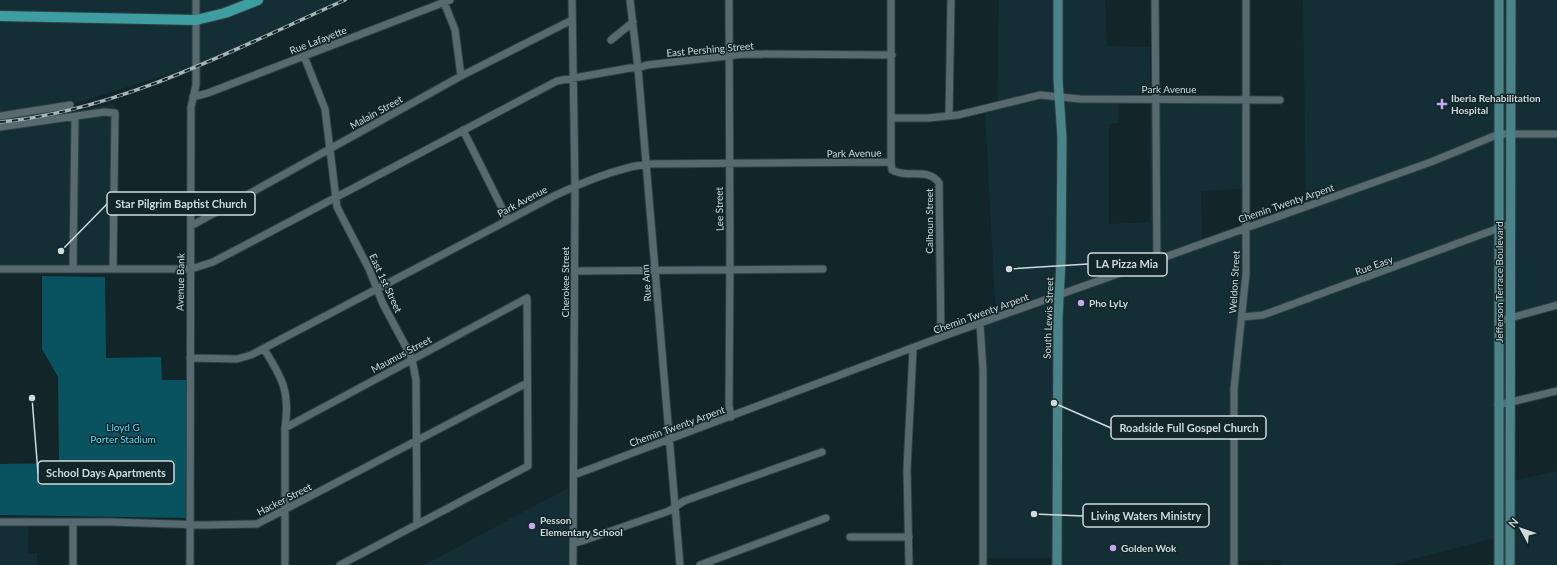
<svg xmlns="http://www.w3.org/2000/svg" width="1557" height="565" viewBox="0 0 1557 565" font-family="Lato,sans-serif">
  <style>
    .built { fill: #132f35 }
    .green { fill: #095260 }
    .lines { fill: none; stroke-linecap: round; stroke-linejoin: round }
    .street-casing { stroke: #313f42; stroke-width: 9 }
    .secondary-casing { stroke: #313f42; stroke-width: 11 }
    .primary-casing { stroke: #313f42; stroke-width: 12 }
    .street { stroke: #566a6f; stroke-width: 7 }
    .secondary { stroke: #4a8488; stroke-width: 9 }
    .primary { stroke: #3d9da1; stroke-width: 10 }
    .rail-casing { stroke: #a7b5b7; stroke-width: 3.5 }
    .rail { stroke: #122529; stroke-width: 2; stroke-dasharray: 6; stroke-linecap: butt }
    .poi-dot { fill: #c7a6ef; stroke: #122529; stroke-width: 1.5 }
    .labels { text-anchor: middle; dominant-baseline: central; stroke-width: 3; stroke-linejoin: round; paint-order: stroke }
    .street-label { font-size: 10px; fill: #cedadc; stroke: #122529 }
    .poi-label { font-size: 10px; font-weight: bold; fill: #cedadc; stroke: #122529; text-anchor: start }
    .park-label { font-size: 10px; fill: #52dcfa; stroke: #122529 }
    .leader { fill: none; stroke: #cedadc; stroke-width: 1.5 }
    .callout-dot { fill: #cedadc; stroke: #122529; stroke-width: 1.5 }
    .callout { fill: #122529; stroke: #cedadc; stroke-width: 1.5 }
    .callout-label { font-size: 11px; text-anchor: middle; font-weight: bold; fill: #cedadc }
  </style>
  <rect width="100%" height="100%" fill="#122529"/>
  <path class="built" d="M0,0H345L195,66L70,105L0,117Z
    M999,0H1105L1107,46L1150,47V93L1118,94L1119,123L1109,124V224L1150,222V102L1246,99L1243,189L1201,191L1202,243L1306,206L1303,0H1504L1509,482L1557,471V565H1510V534L1391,565H1281V560L1235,561L1234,565H1052L1051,558H986L984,326L996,321L985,112L997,108Z
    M1510,0H1557V307L1510,319Z
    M114,103L113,269H0V126L20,125Z
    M568,488V565H424Z
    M29,516L28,553H37V565H0V517Z"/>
  <path class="green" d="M42,276L105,277L106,358L161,357L162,380H188L186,518L0,515V464L59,463L58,377L42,349Z"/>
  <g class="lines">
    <g class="street-casing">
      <path id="street" d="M572,0L575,186L573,565
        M630,0L638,68L680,565
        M729,0L730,256L729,406L731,417
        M891,0V162L892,170C907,179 929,167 939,183L941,337
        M1155,0L1157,260
        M444,2L455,30L461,76
        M611,40L633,22
        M304,56L325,109L337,207L369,269L383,304L405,345L412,359L416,380L417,524
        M193,97L208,93L450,0
        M0,116L70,105
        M949,116L951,0
        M892,118H928L958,115L1040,95L1080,99L1280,100
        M0,127L104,112L115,113L113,269
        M463,130L508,220
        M191,226L461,76L572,20
        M73,268L75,117
        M0,269H191L213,262L557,81L630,68H638L647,65L745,54L892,55
        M575,271L823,269
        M1242,317L1263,315L1510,224
        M1499,321L1557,305
        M980,324L983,370V565
        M264,349C283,379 290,392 285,428V565
        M190,358L237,359L251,355L554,196C584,182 614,169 647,164L891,162
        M1498,405L1557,391
        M285,428L527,298L528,466L340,565
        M574,475L941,337L1431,162L1499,134H1557
        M0,522H111L204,525L257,524L527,383
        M73,523V565
        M850,537H909
        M574,543L582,541L669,511L684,501L822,452
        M190,565L191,107L196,85V0
        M700,565L826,518
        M909,565L907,469L913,349
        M1234,565V389L1246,274V0"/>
    </g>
    <g class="secondary-casing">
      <path id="secondary" d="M1057,565L1058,318L1061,261L1062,138L1058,79V0
        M1499,565V0
        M1510,565L1511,0"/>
    </g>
    <g class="primary-casing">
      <path id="primary" d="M0,16L196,20L225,13L258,0"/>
    </g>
    <use href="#street" class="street"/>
    <use href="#secondary" class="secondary"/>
    <use href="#primary" class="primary"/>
    <g class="rail-casing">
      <path id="rail" d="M0,122C119,111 237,48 345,0"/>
    </g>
    <use href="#rail" class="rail"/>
  </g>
  <g class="poi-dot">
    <path d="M1440 98h4v4h4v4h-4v4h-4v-4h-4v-4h4z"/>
    <circle cx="1081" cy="303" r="4"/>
    <circle cx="532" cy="526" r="4"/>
    <circle cx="1113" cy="548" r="4"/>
  </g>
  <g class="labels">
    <g class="street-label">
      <text transform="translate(318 40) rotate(-21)">Rue Lafayette</text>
      <text transform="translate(710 49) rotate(-5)">East Pershing Street</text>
      <text x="1169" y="89">Park Avenue</text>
      <text transform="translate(376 112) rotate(-29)">Malain Street</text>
      <text transform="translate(854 153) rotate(-1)">Park Avenue</text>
      <text transform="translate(522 201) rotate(-28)">Park Avenue</text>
      <text transform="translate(1286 203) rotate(-19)">Chemin Twenty Arpent</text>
      <text transform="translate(719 209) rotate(-91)">Lee Street</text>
      <text transform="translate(929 221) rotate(-90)">Calhoun Street</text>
      <text transform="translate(1374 265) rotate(-20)">Rue Easy</text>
      <text transform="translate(180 282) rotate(-89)">Avenue Bank</text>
      <text transform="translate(565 282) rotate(-90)">Cherokee Street</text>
      <text transform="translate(1234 282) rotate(-87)">Weldon Street</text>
      <text transform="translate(1499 282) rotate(-90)">Jefferson Terrace Boulevard</text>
      <text transform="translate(386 283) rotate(65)">East 1st Street</text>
      <text transform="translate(646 283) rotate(-94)">Rue Ann</text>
      <text transform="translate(981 313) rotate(-20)">Chemin Twenty Arpent</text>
      <text transform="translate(1048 318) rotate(-88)">South Lewis Street</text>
      <text transform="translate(401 354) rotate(-28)">Maumus Street</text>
      <text transform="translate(677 426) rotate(-20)">Chemin Twenty Arpent</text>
      <text transform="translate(284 499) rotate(-27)">Hacker Street</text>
    </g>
    <g class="poi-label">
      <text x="1451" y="98">Iberia Rehabilitation<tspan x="1451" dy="12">Hospital</tspan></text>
      <text x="1089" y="303">Pho LyLy</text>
      <text x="540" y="520">Pesson<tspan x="540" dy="12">Elementary School</tspan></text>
      <text x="1121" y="548">Golden Wok</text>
    </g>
    <g class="park-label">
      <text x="123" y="427">Lloyd G<tspan x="123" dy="12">Porter Stadium</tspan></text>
    </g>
  </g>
  <path class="leader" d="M61 251L107 204M1009 269L1088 264M1054 403L1111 428M32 398L38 473M1034 514L1083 516"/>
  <g class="callout-dot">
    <circle cx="61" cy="251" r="4"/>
    <circle cx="1009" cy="269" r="4"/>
    <circle cx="1054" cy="403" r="4"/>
    <circle cx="32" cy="398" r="4"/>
    <circle cx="1034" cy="514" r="4"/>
  </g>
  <g class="callout">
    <rect x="107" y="192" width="148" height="23" rx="4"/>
    <rect x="1088" y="253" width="79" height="23" rx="4"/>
    <rect x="1111" y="416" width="155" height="23" rx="4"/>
    <rect x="38" y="461" width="136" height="23" rx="4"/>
    <rect x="1083" y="504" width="126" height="23" rx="4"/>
  </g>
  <g class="callout-label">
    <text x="181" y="208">Star Pilgrim Baptist Church</text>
    <text x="1127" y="268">LA Pizza Mia</text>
    <text x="1189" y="432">Roadside Full Gospel Church</text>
    <text x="106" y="477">School Days Apartments</text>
    <text x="1146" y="520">Living Waters Ministry</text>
  </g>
  <g transform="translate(1521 529) rotate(310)" stroke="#122529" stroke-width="3" paint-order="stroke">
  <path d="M0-3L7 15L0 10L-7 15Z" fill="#cedadc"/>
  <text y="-6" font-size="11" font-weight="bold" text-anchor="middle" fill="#cedadc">N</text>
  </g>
</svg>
